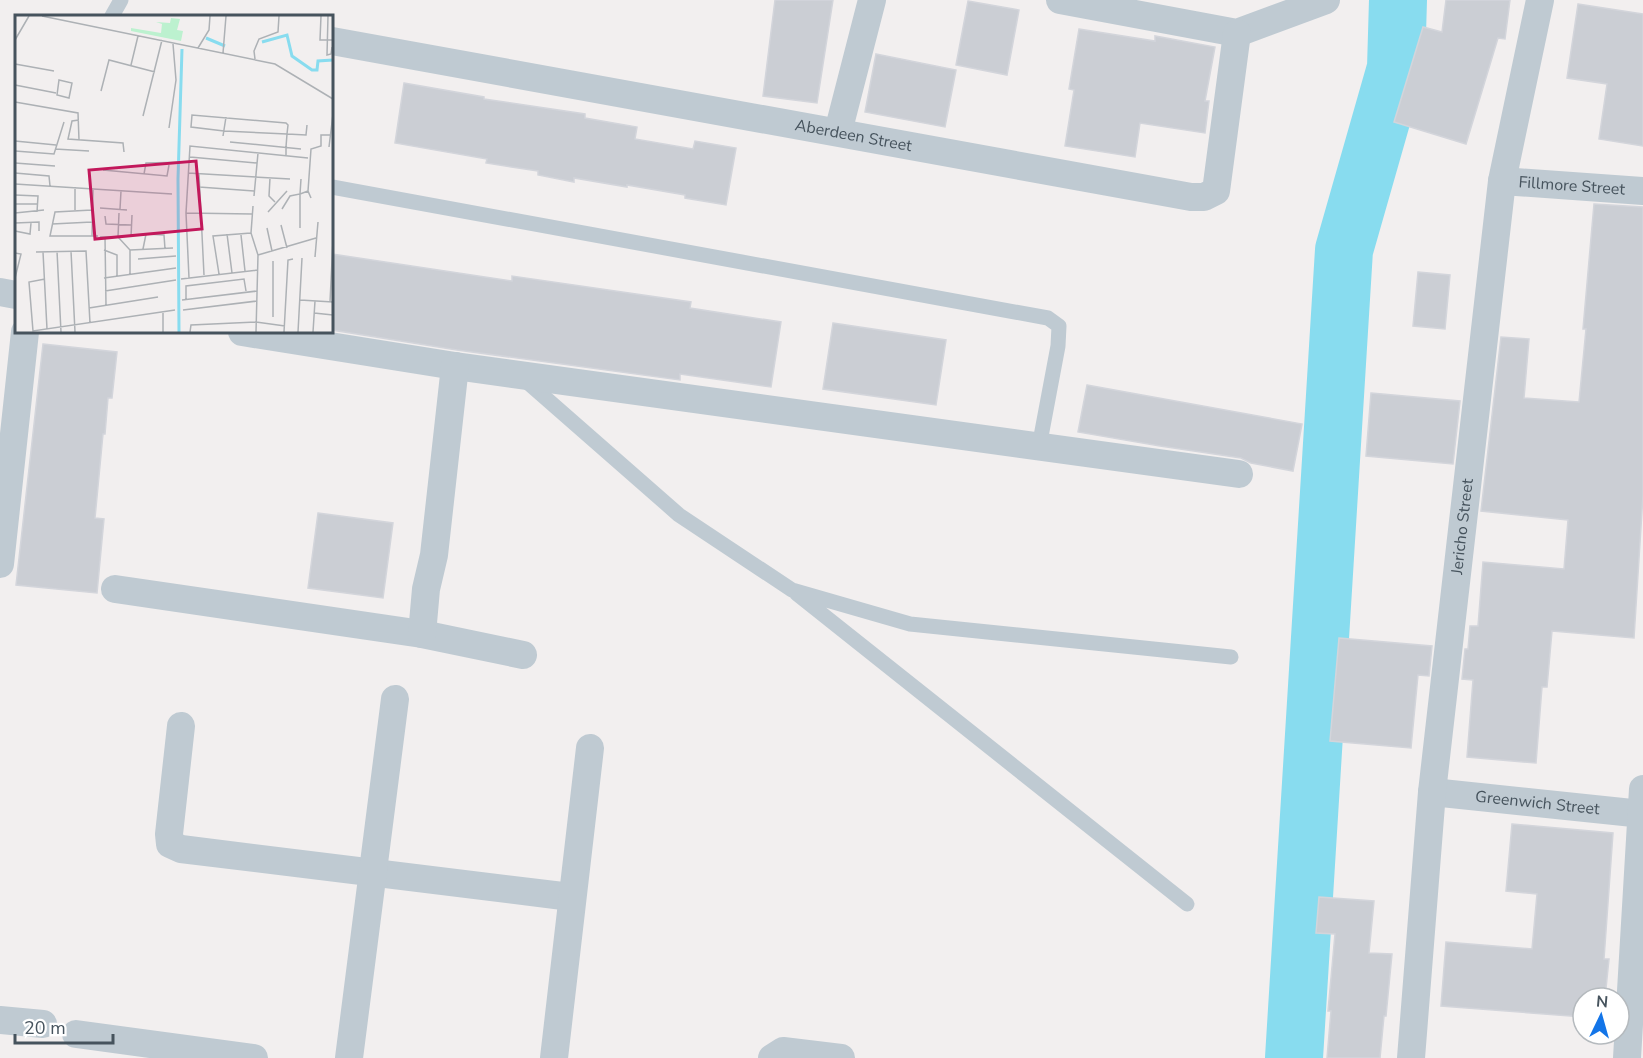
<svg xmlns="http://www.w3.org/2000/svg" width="1643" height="1058" viewBox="0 0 1643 1058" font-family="'Nunito Sans',sans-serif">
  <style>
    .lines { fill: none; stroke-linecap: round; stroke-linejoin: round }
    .river { stroke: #88dcef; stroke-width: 58 }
    .building { fill: #cbced4; stroke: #d3d5db; stroke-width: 1.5 }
    .service { stroke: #bfcad2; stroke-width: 15 }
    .minor { stroke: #bfcad2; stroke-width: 28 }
    .labels { text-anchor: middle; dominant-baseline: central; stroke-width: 4.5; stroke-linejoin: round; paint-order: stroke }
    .street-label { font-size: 16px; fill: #46535d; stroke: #fff }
    .inset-river { fill: none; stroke: #88dcef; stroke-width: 3 }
    .inset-road { fill: none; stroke: #adb1b5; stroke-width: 1.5 }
    .view { fill: #c2185b; fill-opacity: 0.15; stroke: #c2185b; stroke-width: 3 }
    .inset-edge { fill: none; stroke: #46535d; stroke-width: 3 }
  </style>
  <rect width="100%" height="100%" fill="#f2efef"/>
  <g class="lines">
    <path class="river" d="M1294,1058L1344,250L1396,68L1398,0"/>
  </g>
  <path class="building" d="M775,0H833L817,103L763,96Z
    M1446,0H1510L1505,39L1498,38L1466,144L1394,122L1423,27L1442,32Z
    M968,1L1019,10L1007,75L956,65Z
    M1578,4L1643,14V146L1599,139L1607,84L1567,78Z
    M1079,29L1155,41V36L1215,47L1205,101H1209L1205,133L1140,123L1135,157L1065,146L1074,90L1069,89Z
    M876,54L956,70L945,127L865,112Z
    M404,83L484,97V99L585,114V118L637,127L635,139L693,149L695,141L736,148L726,205L685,198V195L627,185V187L574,178V182L538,175V171L486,163L487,159L395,143Z
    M1594,204L1643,207V495L1634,638L1552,631L1547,687H1542L1536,763L1467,757L1473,680L1462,679L1465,649H1468L1470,626H1478L1483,562L1564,569L1568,520L1481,511L1501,337L1529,339L1524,398L1579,402L1586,329H1583Z
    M332,254L512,281V276L691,302L690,308L781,322L771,387L680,374V380L457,350L332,330Z
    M1418,272L1450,275L1445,329L1413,326Z
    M833,323L946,340L936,405L823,389Z
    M43,344L117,352L112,398H108L105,434H103L95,518L104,519L97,593L16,585Z
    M1087,385L1302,424L1293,471L1251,463L1241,458L1160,446L1078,432Z
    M1371,393L1460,401L1453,464L1366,456Z
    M318,513L393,523L383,598L308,588Z
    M1339,638L1432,646L1429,676L1418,675L1411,748L1330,741Z
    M1512,824L1613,833L1604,959H1609L1605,998H1583V1017L1441,1006L1446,942L1532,949L1537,894L1506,891Z
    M1319,897L1374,901L1369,953L1392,954L1386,1016H1384L1380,1058H1327L1331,1011H1328L1335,934L1316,933Z"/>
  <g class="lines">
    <path class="service" d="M112,16L121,0
      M332,187L1048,318L1059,326L1058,346L1039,447
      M525,380L679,515L792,590L910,624L1231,657
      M797,594L1187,904"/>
    <g class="minor">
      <path d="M1060,0L1237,33L1326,0"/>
      <path id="s1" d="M332,41L1191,197H1204L1216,191L1237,33"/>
      <path d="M838,132L872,0"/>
      <path id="s2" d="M1502,181L1643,191"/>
      <path d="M0,292L16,295"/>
      <path d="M242,332L455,366L1239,474"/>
      <path d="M0,564L25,332"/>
      <path d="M115,589L422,634L523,655"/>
      <path d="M422,634L426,589L434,555L455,366"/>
      <path d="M181,726L169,834L170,844L181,849L571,897"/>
      <path id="s3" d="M1432,792L1643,814"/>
      <path d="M0,1020L43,1024"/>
      <path d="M76,1034L254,1058"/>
      <path d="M349,1058L395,699"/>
      <path d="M554,1058L590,748"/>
      <path d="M772,1058L783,1051L841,1058"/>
      <path id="s4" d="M1411,1058L1432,792L1502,181L1540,0"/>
      <path d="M1627,1058L1643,789"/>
    </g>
  </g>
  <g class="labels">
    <g class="street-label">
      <text stroke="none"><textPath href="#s1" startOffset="530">Aberdeen Street</textPath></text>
      <text stroke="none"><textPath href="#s2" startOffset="70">Fillmore Street</textPath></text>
      <text stroke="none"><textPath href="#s4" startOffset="534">Jericho Street</textPath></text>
      <text stroke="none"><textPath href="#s3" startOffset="106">Greenwich Street</textPath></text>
    </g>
  </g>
  <g transform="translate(15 15)">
    <rect width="318" height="318" fill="#f2efef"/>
    <path d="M156,3L165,4L162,15L168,16L166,26L116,16V13L146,18L147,9L141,7L155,8Z" fill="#bcf1cf"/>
    <path class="inset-river" d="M191,23L210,31M247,27L272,20L277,41L297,55H302L303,46L318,45M164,317L163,164L167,34"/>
    <path class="inset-road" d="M27,1L260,49L318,84M306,1L305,25H318M313,1L312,40L316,39L317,32M0,25L14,1M183,33L194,15L195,1M208,38L211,1M240,44L239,36L244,24L263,17L264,1M0,49L39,56M116,50L123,21M44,65L57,68L54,83L42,80ZM0,70L41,78M86,76L94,45L140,57M0,87L63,98L64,125M128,101L147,25M64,105L57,106L53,124L108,128L109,137M154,113L161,65L158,29M208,121L211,102M0,126L41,130M215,127L286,134M314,132L318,99M40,134L74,136M0,136L39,139L49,107M271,140V132L272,119L273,110L271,108L177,100L176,112L209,116L272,119L291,120L292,110M175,142L242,148M0,148L40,151M88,155L152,161L154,150M0,158L34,161L35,171M173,158L275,164M184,158L189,260M129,159L131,148L174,147M255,163L254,181L260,187M0,169L157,179M184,172L239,176M0,180L23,181L22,197M239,181L243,138M296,183L293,176L296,134L306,131V120H315M0,189H22M238,191L236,218L243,240L241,317M85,193L112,195M105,194L106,176M267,194L275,181L285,179L286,164M60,195V172M77,195L40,197L35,221H83M253,197L272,176M0,198L29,195M104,198L103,222L115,235V259M171,198L237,199M90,201L91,209L116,210M0,208L24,207V216M37,209L77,207M266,210L272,233M252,213L257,236M285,213V179L293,176M0,216L15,219L16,208M212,219L217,258M226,220L230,256M77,221L78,175M85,222H103M90,222L91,290M116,222L117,200M128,234L131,219L149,220L150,234M89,235L102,240V261M115,235L158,233M42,236L46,317M56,236L60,317M21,237L71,236L75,308M28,237L32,314M0,238L6,239L0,263M243,240L301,223M300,242L303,207M123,244L161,241M258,246V302M204,259L198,221L236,218M89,263L161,253M174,263L171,198L175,131L293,143M30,264L14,267L18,316L160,295M166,264L243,255M90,276L161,265M171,284V271L229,264L231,276M167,285L242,276M285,285L318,287M315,287L318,225M74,293L143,282M168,295L242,286M148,298V317M299,298L318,300M175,317L176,310L241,307L270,311M269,317L273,245L278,244M283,317L287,243M298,317L300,286"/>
    <path class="view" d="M181,146L187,214L80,224L74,155Z"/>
    <rect width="318" height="318" class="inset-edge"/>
  </g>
  <g transform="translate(1601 1016) rotate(5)"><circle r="28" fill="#ffffff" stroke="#b5babe" stroke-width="1.5"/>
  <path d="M0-4.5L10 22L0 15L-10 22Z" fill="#1375e8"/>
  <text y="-9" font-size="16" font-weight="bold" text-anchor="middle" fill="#46535d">N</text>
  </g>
  <path d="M15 1034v9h98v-9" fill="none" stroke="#46535d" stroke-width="3"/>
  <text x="24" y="1034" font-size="18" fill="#46535d" stroke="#ffffff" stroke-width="4.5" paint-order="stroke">20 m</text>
</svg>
